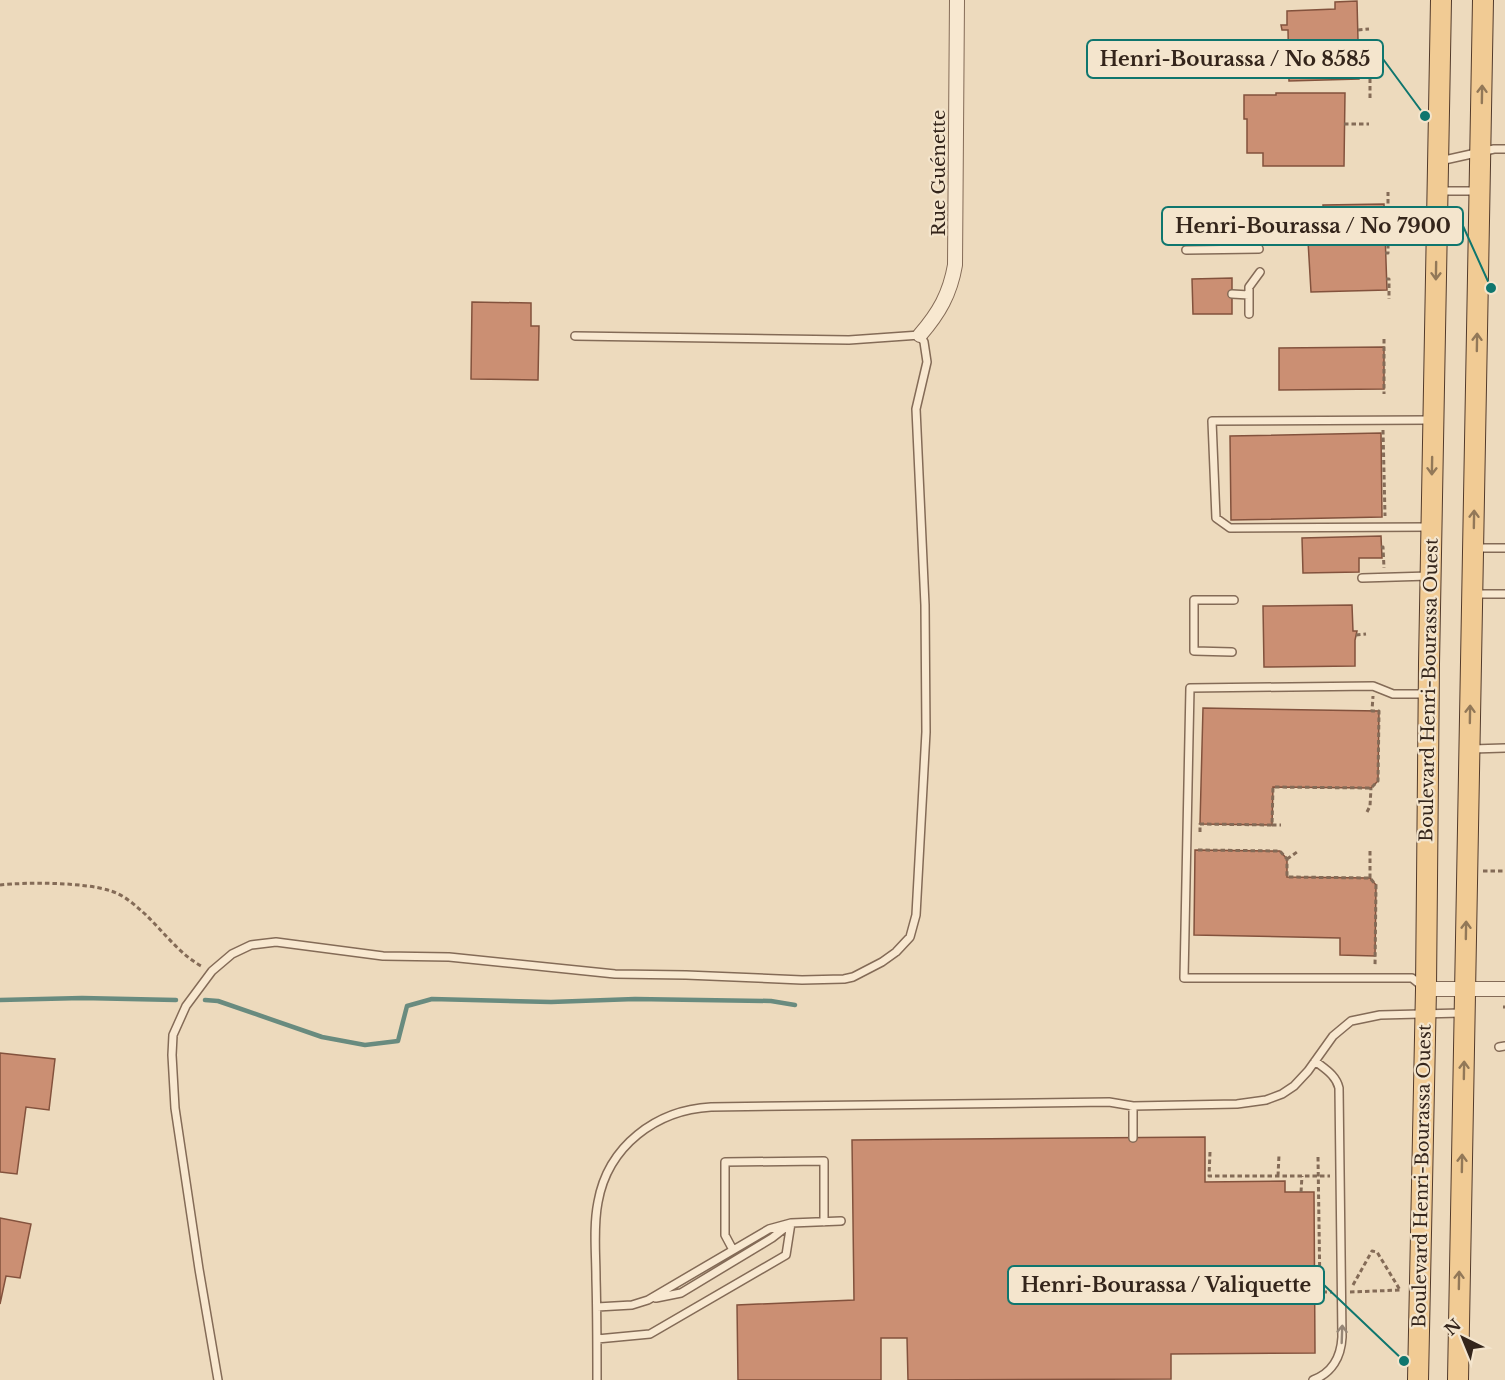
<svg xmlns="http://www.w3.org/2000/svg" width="1505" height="1380" viewBox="0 0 1505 1380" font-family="'Libre Baskerville',serif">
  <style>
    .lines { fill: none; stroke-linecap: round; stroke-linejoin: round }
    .stream { stroke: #698b7f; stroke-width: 4.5 }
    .building { fill: #cb8f73; stroke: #83523d; stroke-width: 1.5 }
    .lane-casing { stroke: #846b57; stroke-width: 10 }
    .street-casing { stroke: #846b57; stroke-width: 16 }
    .primary-casing { stroke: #523a2b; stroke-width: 22 }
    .path { stroke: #846b57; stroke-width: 3; stroke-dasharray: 4.5 3; stroke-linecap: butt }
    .lane { stroke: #f8e8d0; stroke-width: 7 }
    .street { stroke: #f8e8d0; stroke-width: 14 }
    .primary { stroke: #f1cb94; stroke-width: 20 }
    .oneway { stroke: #927858 }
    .oneway2 { stroke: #968676 }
    .labels { text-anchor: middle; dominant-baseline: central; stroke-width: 4.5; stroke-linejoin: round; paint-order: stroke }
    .street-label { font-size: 18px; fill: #34251b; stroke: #f4e5cd }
    .leader { fill: none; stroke: #0f766e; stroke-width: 2 }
    .callout-dot { fill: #0f766e; stroke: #f4e5cd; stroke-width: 2 }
    .callout { fill: #f4e5cd; stroke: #0f766e; stroke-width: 2 }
    .callout-label { font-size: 20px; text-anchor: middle; font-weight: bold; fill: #34251b }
  </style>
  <rect width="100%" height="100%" fill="#eddabd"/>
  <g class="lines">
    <path class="stream" d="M0,1000L82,998L176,1000
      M205,1000L218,1001L322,1037L365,1045L398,1041L407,1006L432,999L551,1002L635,999L771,1001L795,1005"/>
  </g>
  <path class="building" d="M1357,1L1359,79L1289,81L1288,30H1282L1281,25H1287V11L1335,9V2Z
    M1276,93H1345L1344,166H1263V153H1247V119H1244V95H1276Z
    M1384,204L1387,290L1311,292L1308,241L1324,240L1323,205Z
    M1232,278V314H1193L1192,279Z
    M472,302L531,303V326H539L538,380L471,379Z
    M1384,347V389L1279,390V348Z
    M1381,433L1382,517L1231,520L1230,436Z
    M1381,536L1382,558H1359V572L1303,573L1302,538Z
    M1352,605L1353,631H1357L1355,640V666L1264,667L1263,606Z
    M1203,708L1379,711L1378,781L1371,788L1273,787L1272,825L1200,824Z
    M1195,850L1280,851L1287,859V877L1370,878L1376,885L1375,956L1340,955V938L1194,935Z
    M0,1053L55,1059L49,1110L26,1107L17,1174L0,1172Z
    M1205,1137V1182L1285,1181V1192H1314L1315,1353L1171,1354V1379L908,1380L907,1338H881V1380H738L737,1305L854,1300L852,1140Z
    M0,1218L31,1224L20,1278L6,1276L0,1304Z"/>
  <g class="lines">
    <g class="lane-casing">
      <path id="lane" d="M1440,161L1494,149H1505
        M1440,191H1477
        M1186,250L1259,249
        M1232,294L1249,295
        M1249,314V287L1260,272
        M1430,527L1230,528L1216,518L1212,421L1430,420
        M1476,548H1505
        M1362,578L1429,576
        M1475,594H1505
        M1232,652L1194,651V600H1234
        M1472,749L1505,748
        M1422,986L1412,978H1184L1190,688L1373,686L1393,694H1426
        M1499,1047L1505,1046
        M1133,1138V1106
        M733,1250L725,1235V1162L824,1161V1222
        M656,1298L681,1293L772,1238L790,1224
        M597,1307L632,1305L648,1300L769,1229L791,1223L841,1221
        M597,1339L650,1334L786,1255L791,1223
        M218,1380L199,1269L175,1108L172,1055L173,1035L186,1006L212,971L232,954L251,945L276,942L383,956L449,957L615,974L686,975L802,980L844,979L853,977L882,962L896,952L910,937L916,915L926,732L925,605L916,409L927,362L924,342L920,335L849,340L575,336
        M597,1380C597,1346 597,1313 596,1279C596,1254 593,1227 598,1202C608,1146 656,1110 711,1107L1109,1102L1133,1106L1237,1104L1266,1100L1282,1094L1294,1086L1308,1071L1333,1036L1351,1021L1380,1015L1461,1013
        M1313,1380C1332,1373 1341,1357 1342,1337L1339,1088C1336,1075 1325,1069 1315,1061"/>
    </g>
    <g class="street-casing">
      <path id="street" d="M920,335C939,313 950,294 955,265L957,0
        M1426,989H1505"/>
    </g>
    <g class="primary-casing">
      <path id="primary" d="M1418,1380L1426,989L1429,664L1441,0
        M1458,1380L1483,0"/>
    </g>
    <path class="path" d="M1358,30L1369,29
      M1370,98V74
      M1344,124H1369
      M1385,253H1388V192
      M1386,279H1389V299
      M1384,339V394
      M1383,430L1385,516
      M1381,547H1383L1384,568
      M1356,635L1366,634
      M1367,812L1370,806L1371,788
      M1272,825H1281
      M1200,832V824L1272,825L1273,787L1371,788L1378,781L1379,711H1372L1373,696
      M1198,850L1280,851L1287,859V877L1370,878L1376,885L1375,967
      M1287,859L1297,852
      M1483,871H1505
      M1370,878V851
      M0,885C28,882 84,882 111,891C124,895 135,905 145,914C164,932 180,955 203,967
      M1503,1007H1505
      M1210,1152L1209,1176H1330
      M1318,1157L1320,1292
      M1278,1176L1279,1155
      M1301,1192L1302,1176
      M1353,1285L1372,1251L1377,1252L1400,1290
      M1315,1292H1332
      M1350,1292L1401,1290"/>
    <use href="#lane" class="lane"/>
    <use href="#street" class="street"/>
    <use href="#primary" class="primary"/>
  </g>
  <defs><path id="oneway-shaft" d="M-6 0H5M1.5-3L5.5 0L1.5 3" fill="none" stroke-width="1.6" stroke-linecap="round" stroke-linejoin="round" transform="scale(1.5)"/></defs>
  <g class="oneway">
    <use href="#oneway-shaft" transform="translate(1482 94) rotate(-89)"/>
    <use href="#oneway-shaft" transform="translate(1436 271) rotate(91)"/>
    <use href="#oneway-shaft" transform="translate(1477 342) rotate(-89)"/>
    <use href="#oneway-shaft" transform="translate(1432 466) rotate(91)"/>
    <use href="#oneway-shaft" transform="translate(1474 519) rotate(-89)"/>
    <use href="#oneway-shaft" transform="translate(1470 714) rotate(-89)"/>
    <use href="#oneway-shaft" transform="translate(1466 930) rotate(-89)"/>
    <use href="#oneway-shaft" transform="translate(1464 1070) rotate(-89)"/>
    <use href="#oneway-shaft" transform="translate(1462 1163) rotate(-89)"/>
    <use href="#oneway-shaft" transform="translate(1459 1280) rotate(-89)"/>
  </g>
  <use class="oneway2" href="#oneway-shaft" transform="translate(1342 1334) rotate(-88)"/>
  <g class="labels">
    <g class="street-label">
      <text transform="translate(939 173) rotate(-90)">Rue Guénette</text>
      <text transform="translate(1429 690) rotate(-89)">Boulevard Henri-Bourassa Ouest</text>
      <text transform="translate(1422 1176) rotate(-89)">Boulevard Henri-Bourassa Ouest</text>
    </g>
  </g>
  <path class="leader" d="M1425 116L1383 59M1491 288L1463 226M1404 1361L1324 1285"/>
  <g class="callout-dot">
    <circle cx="1425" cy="116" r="6"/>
    <circle cx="1491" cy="288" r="6"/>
    <circle cx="1404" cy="1361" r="6"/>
  </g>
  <g class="callout">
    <rect x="1087" y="40" width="296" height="38" rx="6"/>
    <rect x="1162" y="207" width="301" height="38" rx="6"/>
    <rect x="1008" y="1266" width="316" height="38" rx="6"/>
  </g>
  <g class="callout-label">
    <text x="1235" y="66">Henri-Bourassa / No 8585</text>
    <text x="1313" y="233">Henri-Bourassa / No 7900</text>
    <text x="1166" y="1292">Henri-Bourassa / Valiquette</text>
  </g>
  <g transform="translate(1463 1338) rotate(317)" stroke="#f4e5cd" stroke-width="4.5" paint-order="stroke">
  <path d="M0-4.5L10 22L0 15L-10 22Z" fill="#34251b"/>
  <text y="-9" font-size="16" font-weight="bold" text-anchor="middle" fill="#34251b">N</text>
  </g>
</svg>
